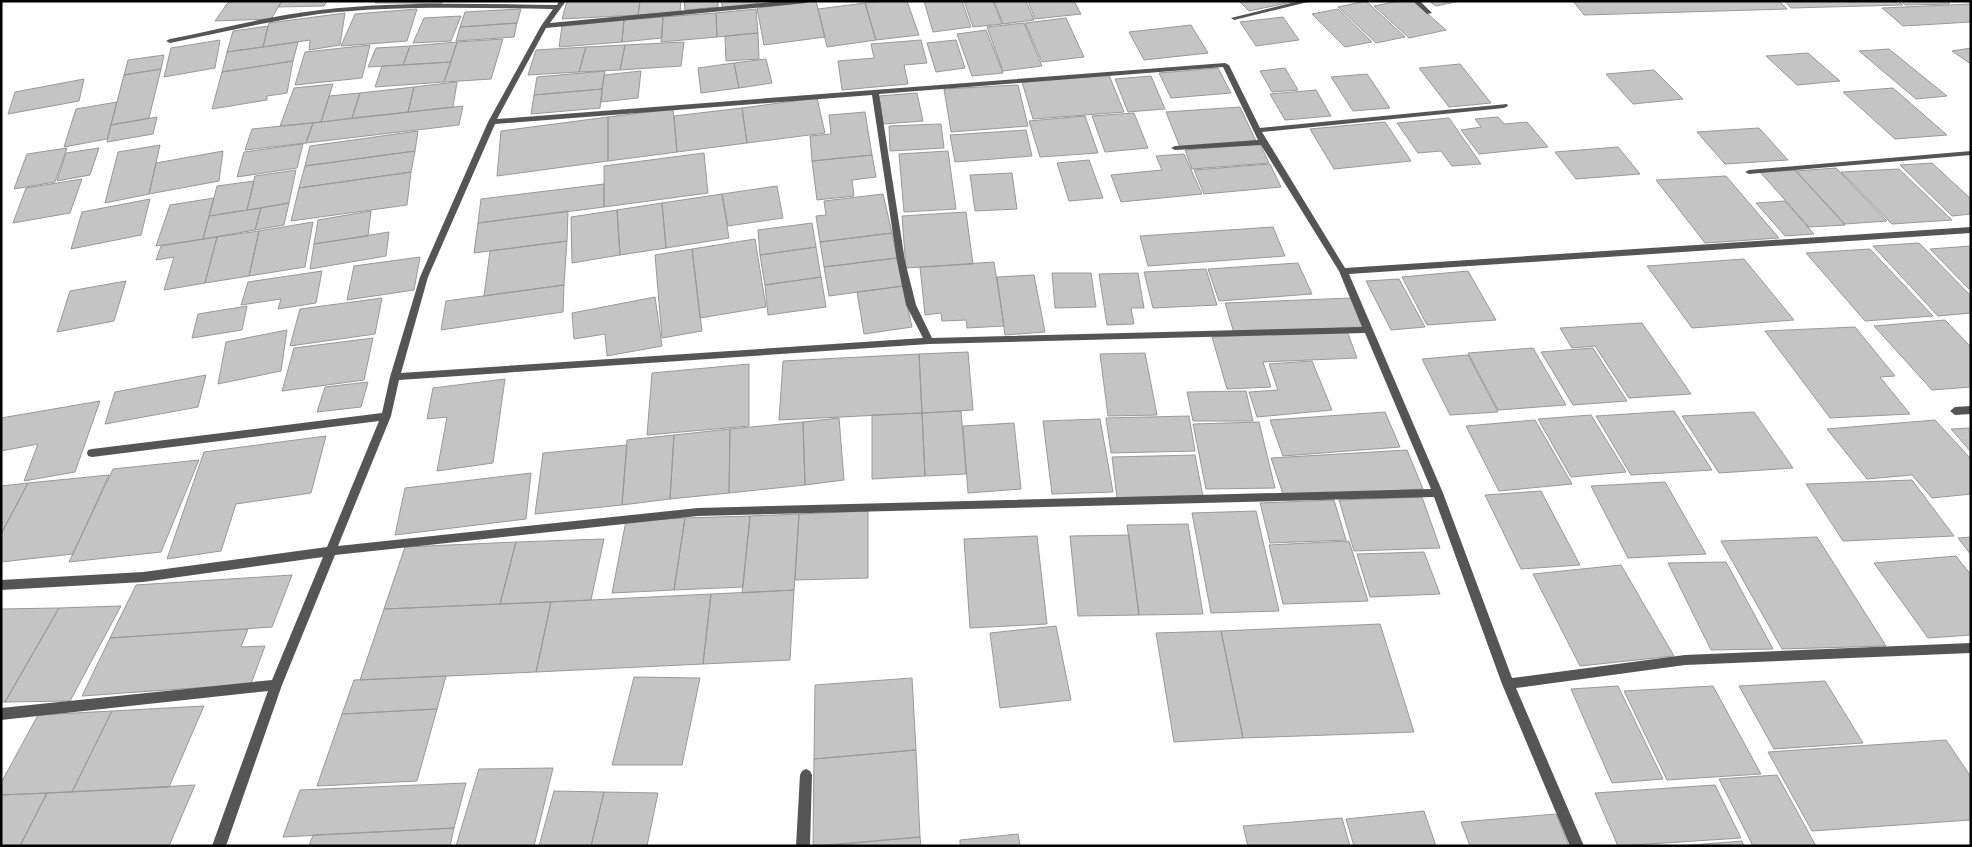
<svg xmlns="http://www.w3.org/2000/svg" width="1972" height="847" viewBox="0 0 1972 847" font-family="Quicksand,sans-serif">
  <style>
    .building { fill: #c4c4c4; stroke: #999 }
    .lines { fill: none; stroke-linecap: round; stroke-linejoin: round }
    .street { fill: #555; fill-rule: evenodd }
  </style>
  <rect width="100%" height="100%" fill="#fff"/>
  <path class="building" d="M229,1H282L271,19L215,21Z
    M282,1H327L324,6L278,7Z
    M377,1H410L408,3H375Z
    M410,1H443L441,4L408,3Z
    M567,1H640L638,15L562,19Z
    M640,1H681L680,12L638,15Z
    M684,1H718V7L685,10Z
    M721,1H758L759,5L723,9Z
    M816,1L825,37L764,45L757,8Z
    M881,1H907L919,35L876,40L865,3Z
    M924,1H962L971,27L933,32Z
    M964,1H993L1002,24L973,27Z
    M994,1H1026L1034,20L1003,24Z
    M1028,1H1074L1081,14L1035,19Z
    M1239,1H1297L1249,11Z
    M1366,1L1405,37L1376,43L1338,7Z
    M1399,1H1413L1446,30L1409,38L1374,6Z
    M1429,1H1460L1436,6Z
    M1573,1H1779L1787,9L1584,15Z
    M1785,1H1898L1903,5L1791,8Z
    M1901,1H1947L1950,4L1905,5Z
    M865,3L876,40L827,47L818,9Z
    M1971,4V22L1903,26L1882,8Z
    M417,9L407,41L341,46L355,14Z
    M521,9L517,23L460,27L465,12Z
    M756,9L758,33L717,37L716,13Z
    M1338,9L1372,42L1345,47L1312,14Z
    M345,13L340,45L309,50L310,40L263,47L269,23Z
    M716,13L717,37L661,42L663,17Z
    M461,16L451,41L413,43L424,18Z
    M663,17L662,38L622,42L624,20Z
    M1283,17L1299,40L1256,46L1240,22Z
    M1066,18L1084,57L1042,62L1025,23Z
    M624,20L622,42L559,47L562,26Z
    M517,23L514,37L456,41L460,27Z
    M1024,23L1042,66L1003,71L987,27Z
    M1191,25L1208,53L1144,60L1129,32Z
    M268,26L263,47L227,52L233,31Z
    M986,30L1003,73L972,76L957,34Z
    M758,33L759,59L726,61L725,36Z
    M503,39L491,79L444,82L457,42Z
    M220,40L215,68L164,77L171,48Z
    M921,40L927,63L904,65L908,84L842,90L838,61L874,58L871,44Z
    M956,40L965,68L936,72L927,43Z
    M298,42L293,61L222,72L227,52Z
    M457,42L451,62L403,65L410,46Z
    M684,42L681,66L620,70L625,45Z
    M370,45L362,78L295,85L305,52Z
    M625,45L620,70L579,72L586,47Z
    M410,46L403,65L368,67L376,48Z
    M586,47L579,72L528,75L536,50Z
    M1971,48V64L1952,51Z
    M1889,49L1947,96L1916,99L1859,51Z
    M1808,53L1840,81L1797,85L1766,56Z
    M164,55L161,69L124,75L128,60Z
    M766,59L772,83L739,88L734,63Z
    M293,61L287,93L267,96V100L212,109L222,72Z
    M451,62L444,82L375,87L382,66Z
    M734,63L739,88L701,93L698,68Z
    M1460,64L1491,103L1449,107L1419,68Z
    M1218,68L1231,93L1171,98L1159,73Z
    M1285,68L1298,90L1272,92L1260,71Z
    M161,69L149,118L111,125L124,75Z
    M1654,70L1683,99L1633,104L1606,74Z
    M605,71L602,89L534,95L537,77Z
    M641,71L638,98L601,102L604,75Z
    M1367,74L1390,108L1353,111L1331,77Z
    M1109,75L1124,112L1033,119L1022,82Z
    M1151,76L1165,109L1128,112L1115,79Z
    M84,79L79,101L8,114L15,92Z
    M457,82L453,107L408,112L414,87Z
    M333,84L321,122L280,126L294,88Z
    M1018,85L1028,126L951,132L944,89Z
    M414,87L408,112L352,118L360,93Z
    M1893,88L1947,135L1895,139L1843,92Z
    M602,89L600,108L531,114L534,95Z
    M1316,90L1331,116L1285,120L1270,94Z
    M360,93L352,118L321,122L329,96Z
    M917,93L923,121L883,124L879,96Z
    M817,98L825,133L747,143L742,108Z
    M117,102L107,139L64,147L76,109Z
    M463,106L459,125L306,143L313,123Z
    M1240,107L1256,141L1180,147L1166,112Z
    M742,108L747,143L677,152L674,116Z
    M673,109L677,152L608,161V117Z
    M865,112L872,155L812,161L810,136L831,134L829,115Z
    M1134,113L1148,148L1105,152L1092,116Z
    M1085,116L1098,153L1040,157L1029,121Z
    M157,117L153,134L107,142L111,125Z
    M608,117V161L497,176L501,131Z
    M1498,117L1504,124L1527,122L1548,147L1479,154L1461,130L1481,127L1475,119Z
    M1449,118L1481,164L1452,166L1441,151L1418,153L1397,123Z
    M1385,122L1411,161L1334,169L1310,129Z
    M313,123L306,143L245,150L252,129Z
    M941,124L944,148L890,151L889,126Z
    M1759,128L1788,160L1725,164L1697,132Z
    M1026,130L1032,156L955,162L950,135Z
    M418,131L415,151L305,166L310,146Z
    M303,144L297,168L237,177L244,152Z
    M1260,144L1269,163L1192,169L1185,150Z
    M160,145L149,194L105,203L118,152Z
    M1618,147L1640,174L1576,179L1555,152Z
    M67,148L55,182L14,189L27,154Z
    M99,148L90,175L57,181L66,153Z
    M223,151L219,181L149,194L156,163Z
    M415,151L411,172L299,188L305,166Z
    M948,151L956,209L904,212L899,154Z
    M704,153L708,193L604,207V166Z
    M1184,154L1202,194L1121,202L1111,175L1162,170L1156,156Z
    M872,155L876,177L852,180L854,196L817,200L812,161Z
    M1089,160L1103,198L1069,201L1057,163Z
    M1932,163L1971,199V214L1952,216L1900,165Z
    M1270,164L1281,187L1204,194L1194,170Z
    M1836,168L1887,221L1845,224L1796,171Z
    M1899,169L1952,220L1892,224L1841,172Z
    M296,170L289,203L247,210L255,176Z
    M1795,170L1845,225L1809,227L1760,172Z
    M411,172L407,205L291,221L299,188Z
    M1012,173L1017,209L975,211L970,175Z
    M1726,176L1779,238L1705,243L1656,180Z
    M82,179L70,213L13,223L26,188Z
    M254,181L247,210L209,216L217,186Z
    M604,184V207L478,223L481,199Z
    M777,186L783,218L728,226L722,194Z
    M722,194L729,238L666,248L662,203Z
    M883,194L892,233L820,242L816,216L826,215L824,201Z
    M214,198L203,239L156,246L170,205Z
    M150,199L141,235L71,249L82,212Z
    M1785,201L1814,234L1785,236L1756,203Z
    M289,203L284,225L255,230L261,208Z
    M662,203L666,248L620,255L617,210Z
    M261,208L255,230L203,239L209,216Z
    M617,210L620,255L572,263L571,217Z
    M371,211L368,236L314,244L318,220Z
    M568,211L567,241L474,253L478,223Z
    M966,212L973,264L906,268L902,216Z
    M313,222L305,267L249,276L259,231Z
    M812,223L816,247L760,255L758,230Z
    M1273,227L1285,256L1148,266L1140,236Z
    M259,231L249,276L205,283L217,237Z
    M389,232L386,256L310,269L314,244Z
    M892,233L897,258L824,267L820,242Z
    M217,237L205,283L164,290L174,257L156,260L161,246Z
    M755,239L766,307L700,318L692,249Z
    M567,241L564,285L484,296L490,251Z
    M1919,243L1971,296V313L1938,316L1873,246Z
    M1971,246V291L1930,249Z
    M816,247L821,277L765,285L760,255Z
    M692,249L702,331L662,338L655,255Z
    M1870,249L1933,316L1865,321L1806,253Z
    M420,257L414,290L347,300L354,266Z
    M897,258L903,286L829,296L824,267Z
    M1744,259L1794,320L1692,328L1647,266Z
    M994,262L1004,326L967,328L966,320L942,321L941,313L925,315L920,267Z
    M1298,263L1312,294L1219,301L1208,269Z
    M1206,269L1217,305L1153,308L1144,272Z
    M322,271L316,303L278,309L281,299L241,305L248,282Z
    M1468,271L1496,320L1427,325L1402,277Z
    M1052,273H1091L1096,307L1055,308Z
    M1138,273L1144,308H1131L1134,324L1107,325L1099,274Z
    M1034,275L1045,332L1005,335L997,277Z
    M821,277L826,307L768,315L765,285Z
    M1399,279L1425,327L1391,330L1366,281Z
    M126,281L114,321L57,332L70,291Z
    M564,285L563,312L441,330L446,301Z
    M903,286L912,327L864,334L857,292Z
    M655,297L662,346L607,356L605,334L574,339L572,313Z
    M382,298L375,334L290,346L300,309Z
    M1352,298L1365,327L1234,333L1225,303Z
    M247,306L242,330L192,338L198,314Z
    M1945,320L1971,347V387L1932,390L1874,326Z
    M1642,323L1691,394L1629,398L1595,346L1572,348L1560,328Z
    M1855,327L1895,376L1880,377L1910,414L1830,418L1765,331Z
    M287,330L281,371L218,384L226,342Z
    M1347,331L1357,358L1263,362L1271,387L1227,389L1212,337Z
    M373,338L364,380L282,391L294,348Z
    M1533,348L1566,405L1498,410L1468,353Z
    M1593,348L1627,401L1573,405L1541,352Z
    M968,352L973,410L922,413L919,354Z
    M1145,353L1157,415L1108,416L1100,354Z
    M919,354L922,413L779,420L783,361Z
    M1468,355L1498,412L1450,415L1422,359Z
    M1312,361L1332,410L1257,417L1249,392L1278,390L1269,364Z
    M749,364V426L647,435L652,373Z
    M206,375L198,407L105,424L115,392Z
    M505,379L493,463L437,471L447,417L427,419L433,388Z
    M368,382L361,407L317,412L325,387Z
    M1246,391L1253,421H1193L1187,392Z
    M100,401L75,472L24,481L38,444L1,451V418Z
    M961,411L966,474L925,476L922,413Z
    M1674,411L1712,470L1631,475L1596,416Z
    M1385,412L1400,447L1283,456L1270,420Z
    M1754,412L1793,468L1719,473L1682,416Z
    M922,413L925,476L872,479V415Z
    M1591,415L1626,472L1571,477L1538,419Z
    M1189,416L1195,451L1111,453L1106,418Z
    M839,418L844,480L805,485L803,422Z
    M1100,419L1113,492L1052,494L1043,421Z
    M1535,420L1572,484L1499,491L1466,426Z
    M1935,420L1971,459V494L1932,498L1912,475L1867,479L1827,429Z
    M803,422L805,485L729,493L730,429Z
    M1259,422L1275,488L1206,489L1193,424Z
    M1014,423L1021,489L968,493L963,426Z
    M1971,428V452L1951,429Z
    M730,429L729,493L670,499L674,435Z
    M674,435L670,499L622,505L627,440Z
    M326,436L311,493L236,504L221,551L167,559L204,452Z
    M627,445L622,505L535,514L543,453Z
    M1407,450L1423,489L1284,497L1271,458Z
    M1195,455L1203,497L1117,498L1112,457Z
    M199,460L161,552L69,562L113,469Z
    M531,473L526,519L395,535L405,488Z
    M109,475L73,554L1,562V534L28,483Z
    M1912,480L1954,536L1843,541L1806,484Z
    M1665,482L1706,554L1628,558L1591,486Z
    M28,483L1,534V486Z
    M1541,491L1580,565L1521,569L1485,495Z
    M1422,497L1440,548L1354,551L1339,500Z
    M1334,500L1346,540L1270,543L1260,503Z
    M868,511V578L795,580L799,514Z
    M1256,511L1279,611L1211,613L1192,513Z
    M799,514L794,590L742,593L750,516Z
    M750,516L743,587L674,590L685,518Z
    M685,518L674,590L612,593L626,521Z
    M1188,524L1203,614L1139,615L1127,525Z
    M1129,535L1139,615L1078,616L1070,536Z
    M1037,536L1047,624L970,628L964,539Z
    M1817,537L1886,646L1782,649L1721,541Z
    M1971,537V555L1958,538Z
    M604,539L591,600L500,604L516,542Z
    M1349,541L1368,601L1283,604L1269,545Z
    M516,542L500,604L384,609L405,547Z
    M1424,552L1440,594L1370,597L1357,554Z
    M1956,556L1971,575V635L1928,638L1874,563Z
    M1726,562L1773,649L1711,650L1668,563Z
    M1621,565L1674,656L1580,666L1533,574Z
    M292,575L272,627L110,638L136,585Z
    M794,590L790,660L703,664L711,594Z
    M711,594L703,664L536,672L551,602Z
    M551,602L536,672L360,680L384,609Z
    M121,606L70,701L5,702L59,608Z
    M59,608L5,702H1V609Z
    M1380,624L1414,732L1243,738L1221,631Z
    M1056,626L1071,700L1000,708L990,633Z
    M248,629L241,647L265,646L251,684L82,696L110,638Z
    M1221,631L1243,738L1174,742L1156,633Z
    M446,676L437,709L342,714L354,680Z
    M634,677L700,678L682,765H612Z
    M912,678L916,750L814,759L815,685Z
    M1825,681L1863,743L1774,749L1739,686Z
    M1618,686L1663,779L1612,783L1571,689Z
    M1713,686L1761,774L1667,780L1624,691Z
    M204,706L169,787L72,792L112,711Z
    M437,709L417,781L317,786L342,714Z
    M112,711L72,792L1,795V783L38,715Z
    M1946,740L1971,777V820L1812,831L1768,752Z
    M916,750L920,837L813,846L814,759Z
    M553,768L534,846H456L479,769Z
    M1777,775L1816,846H1753L1719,779Z
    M466,783L454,828L283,837L300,790Z
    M195,785L169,846H20L47,793Z
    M1715,785L1741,838L1618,846L1595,793Z
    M554,791L604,792L591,846H539Z
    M604,792L658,793L647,846H591Z
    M47,793L20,846H1V795Z
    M1424,811L1436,846H1354L1346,819Z
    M1556,814L1569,846H1470L1461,822Z
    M1342,818L1350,846H1248L1243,826Z
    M454,828L450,846H309L313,835Z
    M1018,834L1020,846H960V840Z
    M920,837L921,846H824Z
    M1742,841L1744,846H1679Z"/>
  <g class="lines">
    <path class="street" d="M559,1H566L550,23L782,1H809L806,3L546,28L497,119L1225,63L1229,65L1260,128L1507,104L1508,106L1504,108L1262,132L1345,268L1971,227V233L1349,274L1443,493L1512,678L1685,655L1971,643V653L1685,665L1516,688L1584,846H1570L1502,684L1434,497L698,516L335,555L282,685L226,846H212L268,691L1,720V708L272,680L323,557L143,582L1,590V580L143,572L327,547L379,421L92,457L88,456L87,453L88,450L92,449L382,413L390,377L420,277L488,122L541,26L553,9C475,8 396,5 319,14C269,21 219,33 170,43L166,41L170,39C220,29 269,16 320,10C398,1 478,4 557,5ZM1223,67L1258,140L1175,146L1171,148L1175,150L1261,145L1339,271L1362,327L932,338L916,305L905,261L879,94ZM872,95L897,261L906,305L923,338L401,373L428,277L495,124ZM1365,333L1431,489L698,508L338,546L391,416L399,380L929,344Z
      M1299,1H1312L1234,20L1231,18Z
      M1413,1H1420L1432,13L1427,14Z
      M1971,151V155L1749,174L1745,172L1749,170Z
      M1971,406V414L1955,415L1950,411L1955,407Z
      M806,769L810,771L812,775L810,846H796L800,775L802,771Z"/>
  </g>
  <rect width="1972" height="847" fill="none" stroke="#000000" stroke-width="5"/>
</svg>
